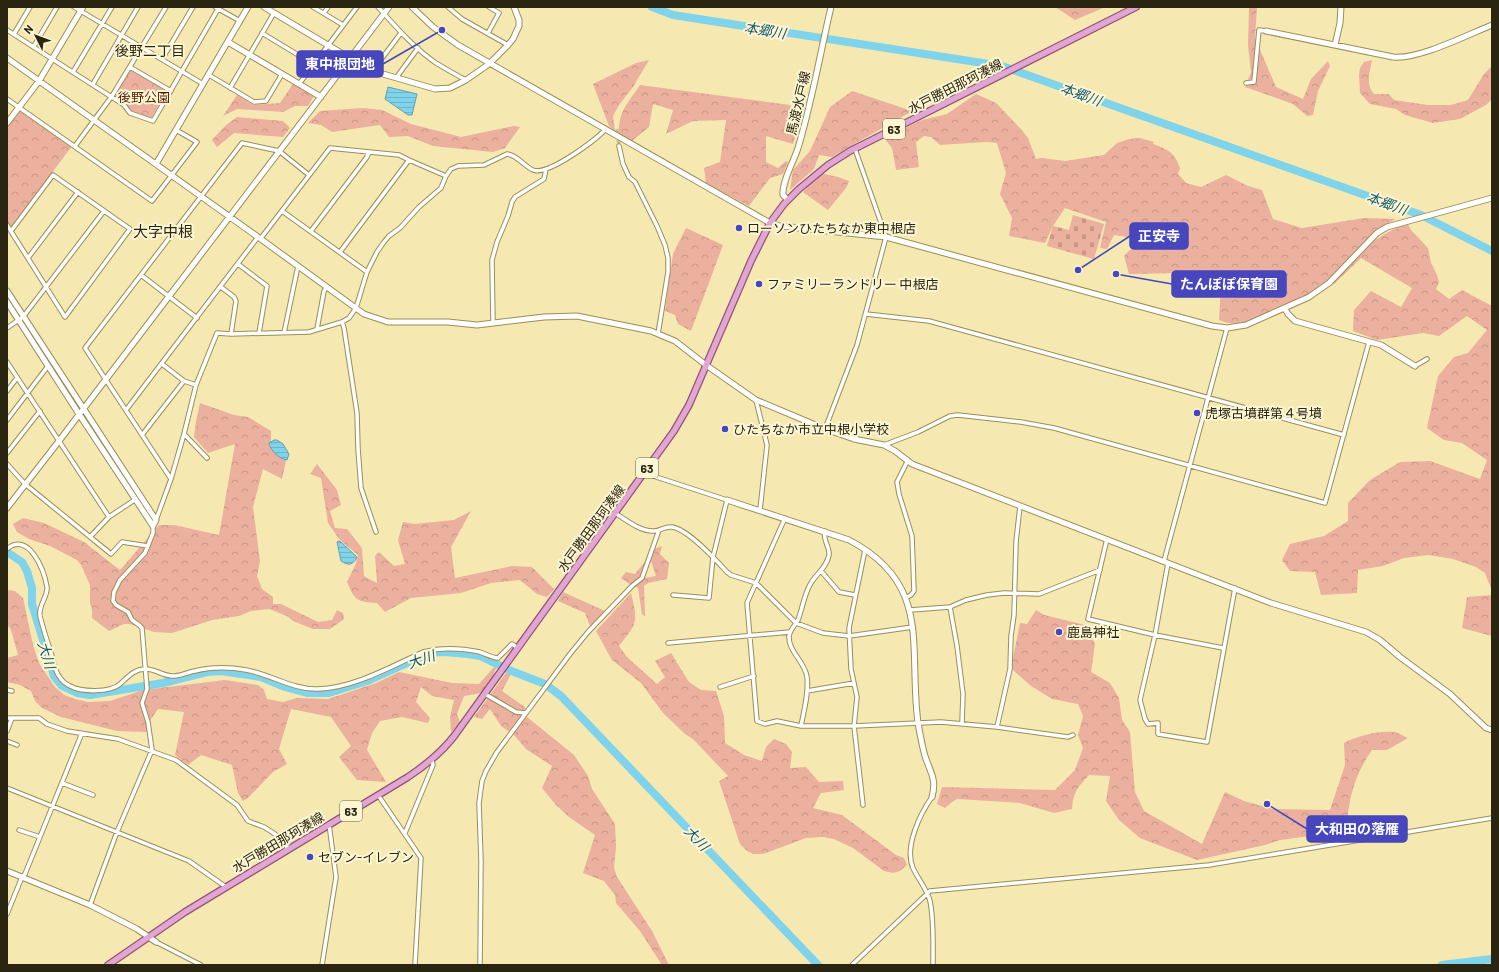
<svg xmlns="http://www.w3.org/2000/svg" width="1499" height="972" viewBox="0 0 1499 972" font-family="Barlow,'Noto Sans JP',sans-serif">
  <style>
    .forest { fill: url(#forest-crowns) }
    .cemetery { fill: url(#cemetery-stones) }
    .water { fill: url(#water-rules); stroke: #669fa9 }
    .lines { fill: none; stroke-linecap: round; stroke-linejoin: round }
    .river { stroke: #7fd3ea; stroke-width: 8 }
    .street-tunnel { stroke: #ccc291; stroke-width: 3.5; stroke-dasharray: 3.5 2; stroke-linecap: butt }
    .street-casing { stroke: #9a8e59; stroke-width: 5.5 }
    .secondary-casing { stroke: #9a8e59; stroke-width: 7 }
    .primary-casing { stroke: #94527b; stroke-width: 8 }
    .street { stroke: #fff; stroke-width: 3.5 }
    .secondary { stroke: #fff; stroke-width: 5 }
    .primary { stroke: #e1a6d2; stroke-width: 5.5 }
    .poi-dot { fill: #4846bc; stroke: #fdf6d5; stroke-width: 1.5 }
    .labels { text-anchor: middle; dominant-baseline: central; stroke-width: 4; stroke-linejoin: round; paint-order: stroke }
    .shield { fill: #fdf6d5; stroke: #69644b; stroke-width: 1 }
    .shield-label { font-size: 12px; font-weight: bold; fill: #2a2510 }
    .street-label { font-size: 13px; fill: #2a2510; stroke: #fdf6d5 }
    .park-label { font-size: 13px; fill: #571a06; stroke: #fdf6d5 }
    .poi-label { font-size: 13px; fill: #2a2510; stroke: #fdf6d5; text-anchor: start }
    .water-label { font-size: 14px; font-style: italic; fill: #135a6a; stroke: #fdf6d5 }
    .neighbourhood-label { font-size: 14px; fill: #2a2510; stroke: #fdf6d5 }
    .quarter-label { font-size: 15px; fill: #2a2510; stroke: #fdf6d5 }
    .leader { fill: none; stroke: #4846bc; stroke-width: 1.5 }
    .callout-dot { fill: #4846bc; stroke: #fdf6d5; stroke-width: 1.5 }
    .callout { fill: #4846bc; stroke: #4846bc; stroke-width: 1.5 }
    .callout-label { font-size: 14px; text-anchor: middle; font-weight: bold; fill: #fff }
  </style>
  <defs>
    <pattern id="forest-crowns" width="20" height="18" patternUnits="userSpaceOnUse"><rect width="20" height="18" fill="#ebb09e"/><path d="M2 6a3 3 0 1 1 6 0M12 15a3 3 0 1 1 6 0" fill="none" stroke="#ca9787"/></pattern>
    <pattern id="cemetery-stones" width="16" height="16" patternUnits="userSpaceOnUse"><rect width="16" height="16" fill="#ebb09e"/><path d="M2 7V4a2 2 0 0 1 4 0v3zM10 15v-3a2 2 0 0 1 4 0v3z" fill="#ca9787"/></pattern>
    <pattern id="water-rules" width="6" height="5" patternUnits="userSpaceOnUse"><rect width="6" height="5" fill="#7fd3ea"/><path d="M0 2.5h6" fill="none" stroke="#6eb5c8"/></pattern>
  </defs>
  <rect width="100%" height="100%" fill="#f5e9b1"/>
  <path class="forest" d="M1055,7H1102L1103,8L1075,20Z
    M1249,7H1257L1255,38L1276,87L1303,99L1311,79L1328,61L1330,66L1318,91L1313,115L1307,116L1293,104L1245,87L1251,72L1248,46Z
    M649,60L633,87L619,105L613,116L615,131L609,126L593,84L636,63Z
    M1372,60C1370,72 1365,84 1374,94H1389L1394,100L1428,105H1451L1468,100L1484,74L1492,66V99L1486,105L1460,119L1433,123L1405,115L1396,109L1370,104L1360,93L1359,75L1360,68L1364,62Z
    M130,70L167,91L151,118L132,111L126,104L114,96Z
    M293,84L314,96L308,106H295L283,112L237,109L223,116L237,95L253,105L280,103Z
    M640,85L790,105L799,120L793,144L766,136V162L778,168L786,161L788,162L783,174L770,178L749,206L706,183L704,168L720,162L726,120L693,121L666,134L673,110L653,104L649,127L632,141L619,133C618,111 629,102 640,85Z
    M852,91L912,111L832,157L819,155L814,169L790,190L793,170L810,151L830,107Z
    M976,94L996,103L1020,128L1028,138L1036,159L1042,158L1065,161L1104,155L1117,143L1129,139L1140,138L1154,142L1153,144C1169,150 1174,152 1180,168L1178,174L1186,183L1201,187L1226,175L1248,186L1262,190L1273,219L1302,228L1364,218L1396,219L1376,230L1328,280L1309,294L1249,321C1238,324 1230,325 1219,320L1221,285L1188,290L1179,273L1129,274L1124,256L1141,239L1114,235L1107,249L1100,248L1106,222L1065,208L1053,226L1045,243L1009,236L1012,218L1000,194L1006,173L997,143L986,142L940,145L931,137L924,136L916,142L919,167L896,170L892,148L884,138L922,120L947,114Z
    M363,108L382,110L411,124L461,137L514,126L520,127L505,148L493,152L433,146L408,136L389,137L380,125L332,132L321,125L308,123L320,111Z
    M20,111L72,146L12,226H9L7,223V128Z
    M237,117L283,121L290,128L283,137L234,133L217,147L212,140L226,125Z
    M820,173L838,177L849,181L846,188L828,210L803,192Z
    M1408,224L1411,230L1428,248L1431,263L1437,275L1439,282L1436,289L1449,299L1462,290L1492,306V591L1485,573L1476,567L1453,559L1429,555L1404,558L1383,566L1358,570L1357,593L1321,595L1315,572L1290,571L1282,560L1290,544L1324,536L1348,521V503L1370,480L1400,462L1430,461L1480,479L1487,460L1462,443L1444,440L1427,428L1438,376L1454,357L1468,353L1487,330L1467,316L1439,336L1423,333L1377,340L1353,331L1354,310L1371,291L1401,307L1412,288L1361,258L1334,284L1331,282C1355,258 1374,234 1408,224Z
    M686,228L723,245L691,331L678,324L675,315L665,311L673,254Z
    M200,403L234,415L248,417L271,431V441L286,461L282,479L263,469L253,507L260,561L257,576L262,589L273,597V604H281L318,622L332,620L337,610L343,613L344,619L330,629H313L293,621L287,616L269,609L251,611L239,616L212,620L172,633L154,632L130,624H124L109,631L92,618V608L90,604V585L81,565L77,560L50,546L29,539L17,532L13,524L23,518L44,523L84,542L120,570L159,525H174L219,535L235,444L208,453L194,437L196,421Z
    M317,464L337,490L341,505L330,511L335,528L347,529L362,548L364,576L377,583L375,556L379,552L394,566L405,564L398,540L403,522L414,524L454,520L471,511L451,547L455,578L512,566L532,567L554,589L547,597L537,594L520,580L491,583L461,593L411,598L385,612L377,603C356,602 355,600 347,582C351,573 357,564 358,555L340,540L328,523L321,478L310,474Z
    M662,546L660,554L669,563L667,579L648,583L644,586L645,616L642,614L638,588L635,586L644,578L656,576L651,561L654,549Z
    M647,559L642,576L631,585L621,578L626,572L635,574Z
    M7,590L15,591L23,598L33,645L39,663L55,687L64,695L75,699L88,702L110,701L143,690L225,680L258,685L264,690L267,699L283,702L297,698L328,699L376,683L399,672L452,683L479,684L494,667L496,668L493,676L482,693L464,696L457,714L460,723L451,733L450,717L454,700L432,696L421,687L416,702L430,718L428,723L402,717L380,721L372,733L367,750L386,782L357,780L339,757L351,746L331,717L291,709L279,749L287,764L273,772L248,798L243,801L238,793L232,765L201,755L188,765L175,755L184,712L158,709L151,719L147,732L117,731L61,717L42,708L35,701L31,691L20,685L7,682V658L18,655L11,630L7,624Z
    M563,592L605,611L590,626L585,613L558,601Z
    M631,593C638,622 638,622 619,646L627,657L657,684L665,677L655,661L671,653L689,682L701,690L716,691L724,716L725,743L744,755L762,761L766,747L774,739L786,744L792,752L790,768L806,767L819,782L843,781L844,790L821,793L813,808L842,815L896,855L904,858L907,865L900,871L893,873L884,871L853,848L834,839L823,837L806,838L763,854H753L746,850L740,844L719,781L728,776L693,739L685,734L663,713L641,683L612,660L596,631Z
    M1492,595V636L1462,628L1467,597Z
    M1036,610L1044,615L1085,625L1095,644L1091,672L1110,683L1119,698L1122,720L1130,732L1135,792L1144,811L1202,844L1225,792L1244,801L1273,809L1330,810L1345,765L1344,743C1357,736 1378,731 1393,732C1398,732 1403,736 1408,738L1387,750H1372C1352,779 1348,803 1346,837L1310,836L1280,840L1265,845L1197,860L1140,838L1119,820L1106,801L1110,776L1089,775C1078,787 1073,792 1072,809L1054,813L1020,803L957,799L952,802L945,808L937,804L942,787L1055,790L1075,770L1083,748L1078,735L1083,716L1078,704L1052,699L1031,686L1013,670L1012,663L1020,623L1027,624Z
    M506,673L511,674L502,691L525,707L527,717L574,755L588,776L592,789L615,824L616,847L614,868L617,877L652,931L669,965H662L640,931L616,903L615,895L604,881L583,873L595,835L569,817L556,805L542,788L552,766L526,749L514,735L501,726L490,709L482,719L474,717Z"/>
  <path class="cemetery" d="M1073,215L1104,224L1094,259L1047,246L1053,226L1069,230Z"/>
  <path class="water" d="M388,87L417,94L412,115H408L385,99Z
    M274,440H277L283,444L289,454L287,460C279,459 270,450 269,443Z
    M339,541L341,542L356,556L357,558C352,565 349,566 341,561L337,542Z"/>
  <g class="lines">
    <path class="river" d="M652,7L673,15L1002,66L1421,215L1492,251
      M7,552L22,562L27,571L32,588V604L54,676L62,686L77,693L90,695L163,683L207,672L221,671L261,677L285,687L307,693H329L367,681L429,653L444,652L468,654L480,656L509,670L545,684L561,696L818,965
      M1442,965L1492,959"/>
    <path class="street-tunnel" d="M617,129L619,146"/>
    <g class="street-casing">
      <path id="street" d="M74,7L203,84
        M215,7L240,21
        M313,7L343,25
        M378,7C396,27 414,48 436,63C446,69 456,75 466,80
        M448,7L462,19L508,45
        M324,13L328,7
        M7,30L124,105L130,113L153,121L218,9
        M262,33L313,64
        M488,33L499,13L489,7
        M14,34L30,7
        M34,46L57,7
        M162,59L193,7
        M130,67L171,91
        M373,70L401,33
        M73,72L112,7
        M209,75L254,102L266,101L282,74
        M396,78L418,48
        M1246,83L1254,82L1259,30L1266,31
        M93,84L138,7
        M299,84L357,7
        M230,88L274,13
        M7,99L152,201L197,142L176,130
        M75,146L112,96L166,7
        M619,146L623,164L629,177L635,182L657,226L665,245L668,258V272L658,334
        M282,211L367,272
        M7,225L65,317L130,229L53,175L11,231
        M311,231L367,157L369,152
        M261,238L330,148L399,155L409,160
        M340,252L409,160L446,176
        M28,258L78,192
        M238,264L267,286L259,333
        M141,275L197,318
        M221,287L234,297L236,301L231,334
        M866,314L929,321L1344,435
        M342,322L344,328L357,413L358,449L361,488L376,532
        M493,323L492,260L497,242L508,216L512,202L515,197L544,179L546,169
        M7,328L23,317L104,211
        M317,329L324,291L327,287
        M284,333L298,266
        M7,362L109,517
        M162,364L184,381L196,385
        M1415,366L1427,359
        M7,391L17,378
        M756,400L767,445L760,510
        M126,410L258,237
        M7,420L48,366
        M825,429L857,345L886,237L855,149
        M184,434L207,458
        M142,435L184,381
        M884,445L918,432L950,416L958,415L1021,422L1054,428L1325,503L1369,342
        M7,453L40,411
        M7,464L25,484L111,554L122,542L148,546
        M644,473L727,500L713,557L709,598L673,595
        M171,479L85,348L242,143L279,151L309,175
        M615,513C626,520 641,532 654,531C660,531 665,526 672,527C688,529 716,560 727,572L731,575L756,583L796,623L823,633L849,636L913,627
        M785,518L747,603L757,721L765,724L777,721L801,726
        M156,520L171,479L184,434L196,385L217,333L231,334L309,332L342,322L349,318L356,308L367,272L377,252L384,242L389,236L400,228L419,207L441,188L446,176L451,169L458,166L484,165L507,154C517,155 524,166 533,170C548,176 594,141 605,130
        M825,531C822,539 830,547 829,555C827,567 817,573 811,583C804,594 803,607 798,620C795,625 790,630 789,636C788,651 805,662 807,677C809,693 804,710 801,726H854L941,722L997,727L1068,737L1073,735
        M90,537L109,517L136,499
        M1107,539L1088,619L1155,635L1223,648
        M7,549C29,531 44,570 47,587C48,596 38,606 40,616C43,629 48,643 52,656C54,663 55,671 59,676C61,680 66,684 70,686C81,692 110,693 120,684C127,678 134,669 145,669C154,668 164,677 174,676C181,676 188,672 195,671C211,667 229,667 246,670C270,674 293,690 318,689C354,688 392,666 423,652C442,647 461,648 480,652C486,654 492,658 498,658L512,644L518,648
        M1164,561L1227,328
        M1168,563L1155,635L1140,700L1145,719L1148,724L1158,723V734L1207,742L1235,588
        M821,571L839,592L855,595
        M905,598L911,595L914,591L912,536L899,494L897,482L908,460
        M950,607L957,646L963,694L962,723
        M910,610L950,607L966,600L987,595L1004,593L1039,594L1100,570
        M668,643L790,632
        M720,687L754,676
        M7,690L12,691
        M807,691L854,683
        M485,694L516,712L526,713
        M7,718H39L47,724L67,731L118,739L176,760L237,805L248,821L264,827L272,832L280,838L287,846L286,850
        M997,727L1010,669L1011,636L1014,615L1016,542L1020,506
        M7,731L12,718
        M7,741L17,745
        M62,783L93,795
        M7,788L189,861L226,887
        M378,795L421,858L415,965
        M932,797C920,814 904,847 913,868C918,879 927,889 930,901C934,920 933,945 933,965
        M863,805L854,726L857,697L851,669L849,628L865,550
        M19,830L40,837
        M405,833L433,765L432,760
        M90,905L117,832L152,750L148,722L142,703L147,689L142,628L139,625L132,620L128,612L116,605L113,601L114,592L120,580L145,553L153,533V526
        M7,914L22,877L25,874L82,733
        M156,942L201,965
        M322,965L336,877L329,824
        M480,965L481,861L479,803L482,781L486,771L497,752L570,654L588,632L632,586L642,578L659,530
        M852,965L930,891L1209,865L1492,818"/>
    </g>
    <g class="secondary-casing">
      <path id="secondary" d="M264,7L363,66L383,74L435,89L450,88L466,80L489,64L508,45L513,39L519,26V20L514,7
        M412,7L433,27L458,45L770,223L780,226L886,237L1212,326L1227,328L1246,325L1309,297L1329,283L1377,233L1387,227L1492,198
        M1266,31L1393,57C1418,60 1467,35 1492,25
        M228,42L321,97
        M1335,45L1340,23L1341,7
        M7,58L258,237L364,314L388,322H448L477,325L544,317L577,316L651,331L675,341L706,365L756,400L825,429L854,439L884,445L895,451L912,464L1271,603L1366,632L1380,640L1400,657L1450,694L1486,728L1492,730
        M7,123L39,81L83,7
        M156,164L248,7
        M788,200L783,195C782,181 794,161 798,148C812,102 820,54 831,7
        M7,291L156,520L153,526L79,414L7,302
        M1285,309L1288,314L1295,321L1381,345L1415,366
        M727,500L849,540C933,584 908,647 918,723C920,734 922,746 925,756C930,772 937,779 932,797
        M7,508L59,441L389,7
        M7,871L90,905L137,929L156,942"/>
    </g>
    <g class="primary-casing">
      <path id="primary" d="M108,965L185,912L408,777C426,765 442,752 455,735L674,431L689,405L751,261L770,223L784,204L799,189L828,165L850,151L1136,7"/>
    </g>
    <use href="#street" class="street"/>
    <use href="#secondary" class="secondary"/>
    <use href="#primary" class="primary"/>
  </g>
  <g class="poi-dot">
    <circle cx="739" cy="228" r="4"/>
    <circle cx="759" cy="284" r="4"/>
    <circle cx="1197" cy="413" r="4"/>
    <circle cx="725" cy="429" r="4"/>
    <circle cx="1059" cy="632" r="4"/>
    <circle cx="310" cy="857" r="4"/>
  </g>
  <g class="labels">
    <g class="shield">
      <rect x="883" y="119" width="22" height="20" rx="3"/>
      <rect x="636" y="458" width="22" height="20" rx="3"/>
      <rect x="340" y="801" width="22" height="20" rx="3"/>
    </g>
    <g class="shield-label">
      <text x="894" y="129">63</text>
      <text x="647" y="468">63</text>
      <text x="351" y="811">63</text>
    </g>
    <g class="street-label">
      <text transform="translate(955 86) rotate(-27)">水戸勝田那珂湊線</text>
      <text transform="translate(798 103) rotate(-77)">馬渡水戸線</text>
      <text transform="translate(591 528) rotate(-54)">水戸勝田那珂湊線</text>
      <text transform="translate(278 842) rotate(-31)">水戸勝田那珂湊線</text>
    </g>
    <g class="park-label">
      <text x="144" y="97">後野公園</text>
    </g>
    <g class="poi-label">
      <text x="747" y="228">ローソンひたちなか東中根店</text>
      <text x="767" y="284">ファミリーランドリー 中根店</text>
      <text x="1205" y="413">虎塚古墳群第４号墳</text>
      <text x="733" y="429">ひたちなか市立中根小学校</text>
      <text x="1067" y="632">鹿島神社</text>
      <text x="318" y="857">セブン-イレブン</text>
    </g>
    <g class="water-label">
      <text transform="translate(765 30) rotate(9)">本郷川</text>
      <text transform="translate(1081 94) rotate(20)">本郷川</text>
      <text transform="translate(1387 203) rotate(20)">本郷川</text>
      <text transform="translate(47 655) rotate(73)">大川</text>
      <text transform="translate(421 659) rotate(-19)">大川</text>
      <text transform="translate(697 838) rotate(46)">大川</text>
    </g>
    <g class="neighbourhood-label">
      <text x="150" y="50">後野二丁目</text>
    </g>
    <g class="quarter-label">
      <text x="163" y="231">大字中根</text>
    </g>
  </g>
  <path class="leader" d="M442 30L383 64M1078 270L1130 236M1116 274L1172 284M1267 804L1307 829"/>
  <g class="callout-dot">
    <circle cx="442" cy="30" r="4"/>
    <circle cx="1078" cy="270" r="4"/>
    <circle cx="1116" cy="274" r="4"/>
    <circle cx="1267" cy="804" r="4"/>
  </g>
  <g class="callout">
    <rect x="297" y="51" width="86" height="26" rx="4"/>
    <rect x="1130" y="223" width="58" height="26" rx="4"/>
    <rect x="1172" y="271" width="114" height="26" rx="4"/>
    <rect x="1307" y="816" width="100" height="26" rx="4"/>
  </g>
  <g class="callout-label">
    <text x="340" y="69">東中根団地</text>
    <text x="1159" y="241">正安寺</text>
    <text x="1229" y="289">たんぽぽ保育園</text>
    <text x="1357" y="834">大和田の落雁</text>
  </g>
  <rect width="1499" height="972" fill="none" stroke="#2a2510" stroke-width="16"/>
  <g transform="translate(36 36) rotate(312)" stroke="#fdf6d5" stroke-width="3" paint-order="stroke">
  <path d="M0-3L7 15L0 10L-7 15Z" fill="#2a2510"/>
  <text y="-6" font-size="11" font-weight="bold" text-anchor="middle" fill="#2a2510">N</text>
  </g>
</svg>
